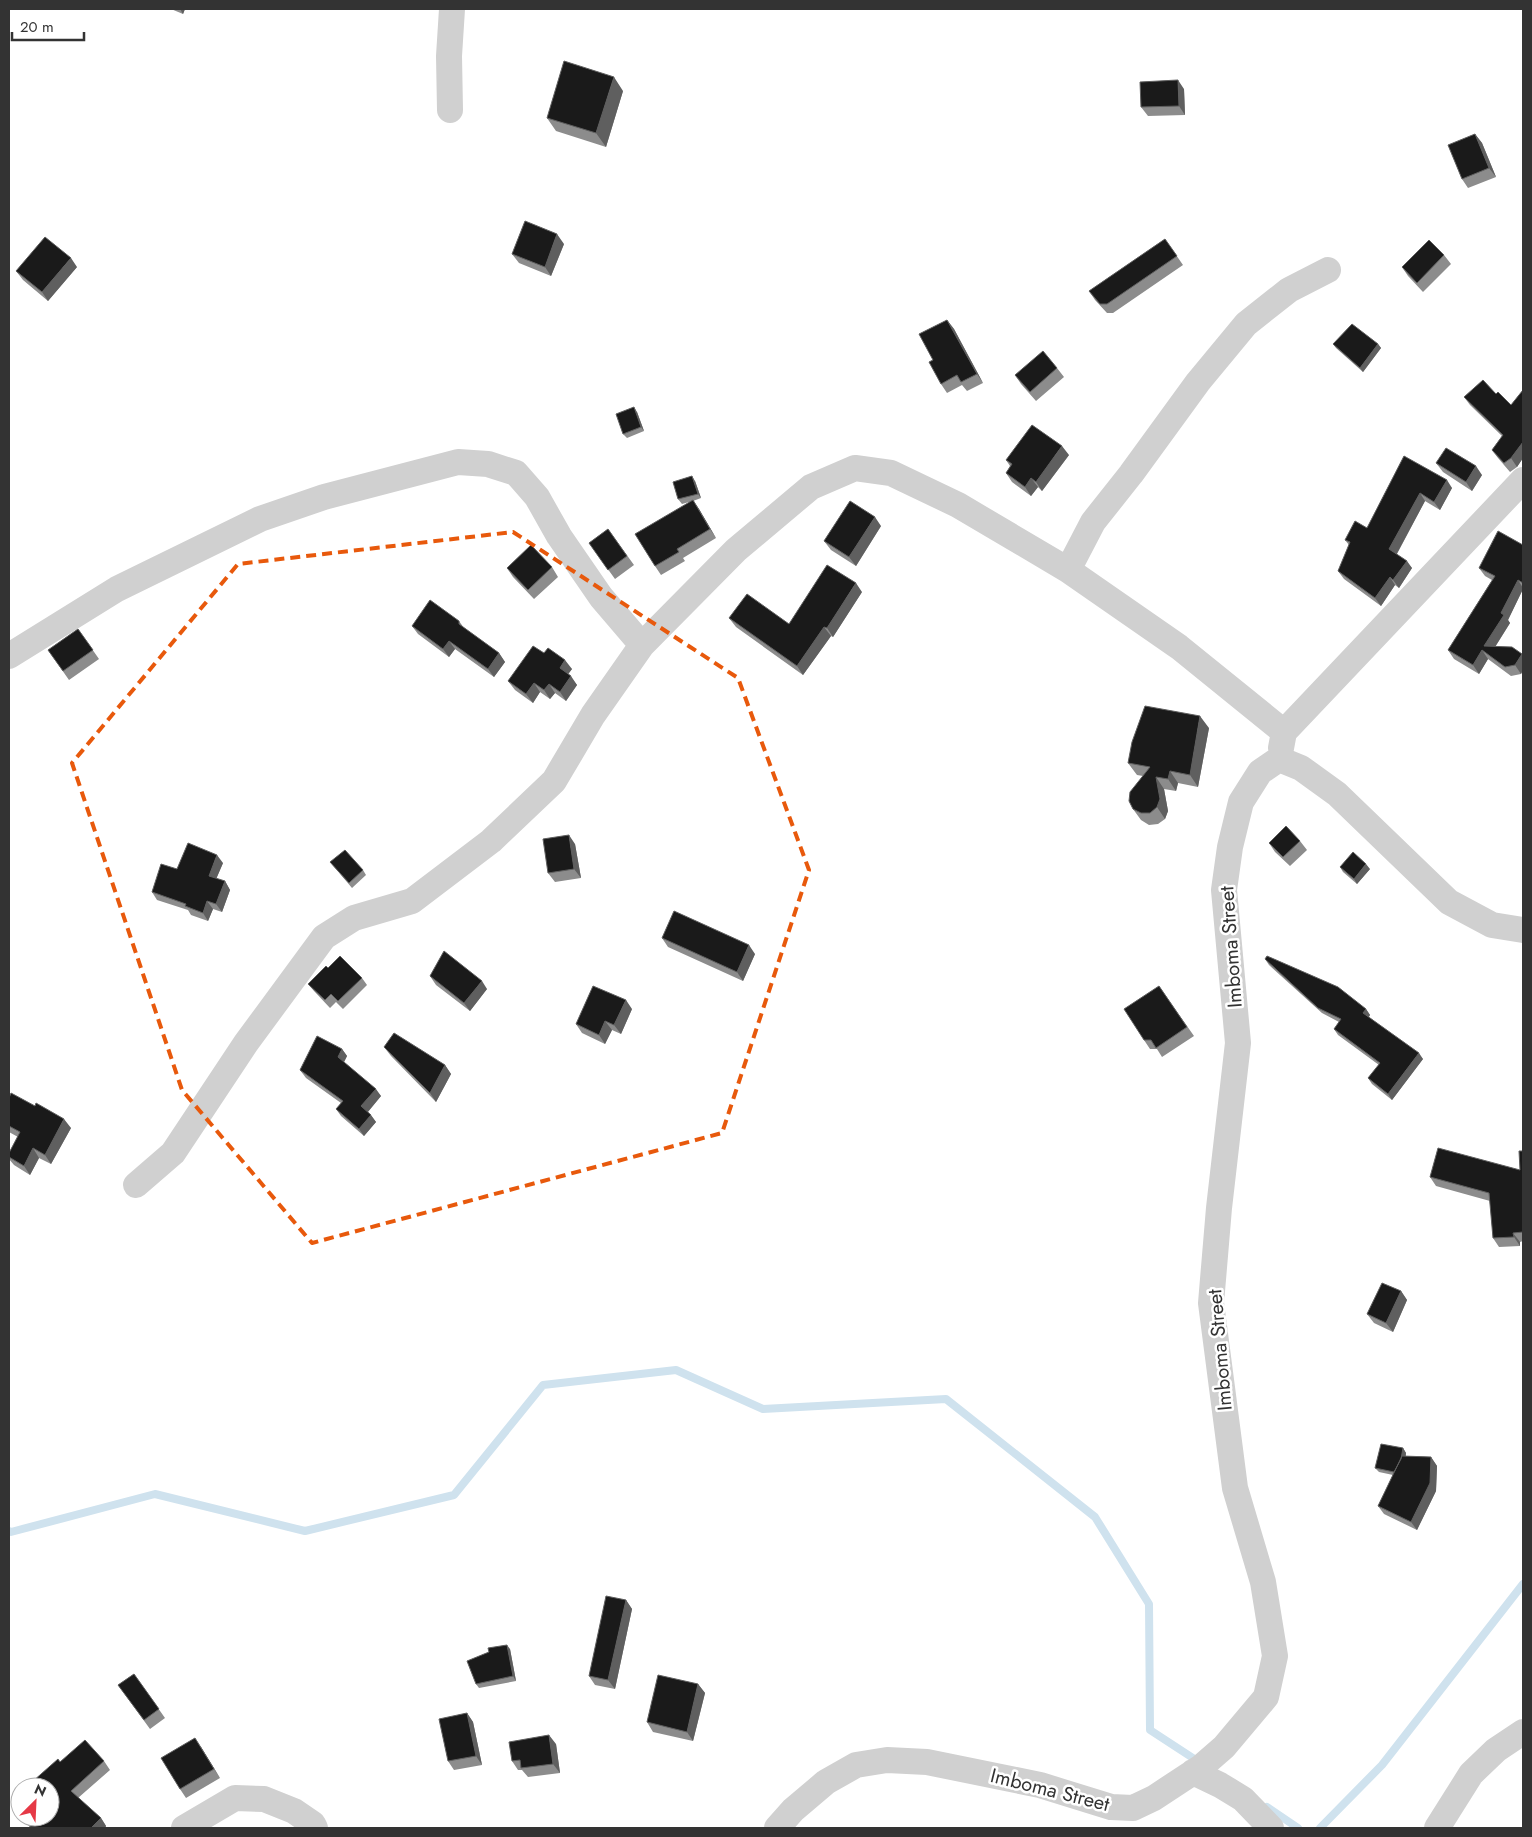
<svg xmlns="http://www.w3.org/2000/svg" width="1532" height="1837" viewBox="0 0 1532 1837" font-family="Jost,sans-serif">
  <style>
    .lines { fill: none; stroke-linecap: round; stroke-linejoin: round }
    .stream { stroke: #cfe2ee; stroke-width: 8 }
    .street { stroke: #d0d0d0; stroke-width: 26 }
    .wall { fill: #8c8c8c }
    .shaded-wall { fill: #5f5f5f }
    .building { fill: #1a1a1a; stroke: #5f5f5f }
    .marked { fill: none; stroke: #e8590c; stroke-width: 4; stroke-dasharray: 10 6; stroke-linejoin: round }
    .labels { text-anchor: middle; dominant-baseline: central; stroke-width: 5; stroke-linejoin: round; paint-order: stroke }
    .street-label { font-size: 20px; fill: #333; stroke: #fff }
  </style>
  <rect width="100%" height="100%" fill="#fff"/>
  <g class="lines">
    <path class="stream" d="M9,1531L11,1532L155,1494L305,1531L454,1495L543,1385L676,1370L763,1409L946,1399L1095,1517L1149,1604L1150,1730L1199,1762
      M1267,1807L1298,1828
      M1320,1828L1382,1765L1523,1584"/>
    <path class="street" d="M450,110L449,56L452,9
      M1068,570L1093,522L1131,474L1198,382L1246,324L1289,290L1328,270
      M9,656L117,589L260,519L324,497L458,462L488,464L516,473L537,497L559,536L601,597L642,645
      M1281,748L1284,732L1523,480
      M1279,759L1301,768L1337,794L1449,902L1492,925L1523,930
      M136,1185L173,1153L246,1043L324,937L354,918L412,901L491,841L554,781L593,715L642,645L736,550L811,487L855,468L891,473L958,505L1068,570L1179,647L1284,732
      M1193,1772L1220,1785L1243,1799L1271,1828
      M184,1828L235,1798L264,1799L294,1811L313,1824L315,1828
      M777,1828L793,1810L826,1782L856,1765L887,1760L927,1762L1040,1785L1111,1807L1133,1808L1154,1798L1201,1767L1224,1747L1266,1697L1275,1656L1263,1582L1235,1488L1211,1303L1219,1208L1238,1043L1224,890L1230,847L1241,802L1260,772L1279,759
      M1437,1828L1471,1774L1496,1750L1523,1732"/>
  </g>
  <path class="wall" d="M171,9H185L183,14Z
    M1184,89L1185,115L1148,116L1141,107Z
    M623,91L606,147L556,131L547,118Z
    M1475,134L1482,143L1496,177L1468,188L1462,179Z
    M1165,239L1183,265L1113,313H1107L1095,300L1089,291Z
    M564,244L551,276L519,263L512,254Z
    M1444,255L1451,264L1423,292L1408,276L1402,267Z
    M77,267L48,301L23,280L16,271Z
    M947,320L954,329L983,383L967,391L962,385L947,393L941,384L933,360Z
    M1333,344H1378L1381,348L1363,372L1336,348Z
    M1057,368L1064,377L1036,401L1021,384L1015,375Z
    M1523,390V458L1517,467L1510,472L1498,458L1492,450L1502,436L1470,405L1464,397L1496,394L1511,405Z
    M637,412L644,431L627,438L623,434Z
    M1069,455L1042,491L1038,487L1031,496L1012,482L1006,473L1010,466L1006,460Z
    M1404,456L1452,488L1440,510L1425,501L1397,554L1412,568L1399,588L1395,585L1381,606L1344,579L1338,571L1349,545L1345,540L1367,528Z
    M1436,463L1482,475L1472,491L1443,472Z
    M695,481L701,498L693,501L699,509L716,538L683,558L685,561L661,575L655,566L689,502L682,504L678,499Z
    M881,526L856,566L831,550L824,541Z
    M608,529L634,565L615,579L589,543Z
    M1523,545V589L1508,620L1510,623L1495,647L1523,656V670L1521,674L1511,676L1488,659L1479,674L1454,659L1448,650L1492,580L1485,576L1479,568Z
    M552,567L558,577L534,599L513,577L507,568Z
    M862,592L833,637L831,636L803,675L736,627L729,618L789,624Z
    M459,621L464,628L499,653L505,662L494,677L455,649L449,657L418,634L412,626Z
    M78,629L99,659L69,680L48,650Z
    M544,653L572,669L568,674L577,685L566,701L555,693L550,699L540,692L533,703L515,690L508,681Z
    M1209,728L1198,787L1178,783L1176,791L1164,789L1168,811L1165,819L1158,824L1149,825L1141,820L1133,809L1143,776L1137,775L1128,763Z
    M1300,841L1307,850L1290,866L1275,852L1269,843Z
    M575,844L581,878L555,882L548,873Z
    M330,862L363,870L366,875L352,888Z
    M223,863L216,879L225,881L230,890L222,912L213,909L208,921L191,915L188,910L157,900L152,892L177,869Z
    M1340,867L1370,869L1357,884L1343,872Z
    M662,938L755,954L743,981L668,947Z
    M1265,959L1366,1009L1370,1015L1369,1017L1423,1059L1392,1100L1372,1084L1368,1078L1379,1065L1338,1035L1334,1029L1339,1022L1322,1013L1269,965Z
    M328,968L362,978L367,985L343,1009L336,1002L330,1008L314,991L308,984Z
    M430,976L487,989L470,1011L436,985Z
    M1159,986L1194,1036L1162,1057L1157,1049H1150L1144,1040Z
    M632,1009L621,1034L612,1030L605,1044L582,1033L576,1024Z
    M384,1047L445,1065L451,1074L436,1102L391,1056Z
    M342,1049L347,1056L344,1062L381,1096L368,1112L376,1122L364,1136L341,1116L336,1109L341,1103L306,1078L300,1070Z
    M9,1098L71,1128L51,1164L39,1158L30,1175L14,1165L9,1159V1153L18,1137L9,1132Z
    M1523,1151V1241L1520,1242V1246L1499,1247L1493,1238L1490,1201L1436,1186L1430,1177L1520,1170Z
    M1401,1291L1407,1300L1393,1332L1374,1323L1367,1314Z
    M1403,1448L1406,1453V1456L1431,1457L1437,1466L1436,1491L1417,1530L1384,1514L1378,1506L1393,1475L1379,1472L1375,1468Z
    M626,1600L632,1609L615,1689L595,1685L589,1676Z
    M510,1649L516,1681L479,1688L476,1684L489,1652Z
    M134,1674L165,1718L150,1729L118,1685Z
    M698,1684L705,1693L693,1741L653,1732L647,1722Z
    M467,1713L473,1722L482,1765L454,1770L448,1761Z
    M556,1744L560,1773L528,1777L522,1770H518L512,1761Z
    M201,1747L220,1778L186,1798L180,1789Z
    M104,1761L110,1770L78,1798L101,1818L106,1826L105,1828H31L50,1817V1787H36L32,1782L60,1762Z"/>
  <path class="shaded-wall" d="M180,9H185L183,14Z
    M614,77L623,91L606,147L596,133Z
    M1178,80L1184,89L1185,115L1179,106Z
    M1475,134L1482,143L1496,177L1489,168Z
    M557,234L564,244L551,276L545,267Z
    M71,258L77,267L48,301L42,292Z
    M947,320L954,329L983,383L977,374Z
    M1378,344L1381,348L1363,372L1360,368Z
    M634,407L637,412L644,431L641,427Z
    M1523,442V458L1517,467L1511,458Z
    M1062,446L1069,455L1042,491L1036,482Z
    M1476,466L1482,475L1472,491L1466,482Z
    M692,476L695,481L701,498L698,494Z
    M1031,478L1038,487L1031,496L1025,487Z
    M1447,480L1452,488L1440,510L1434,502Z
    M1420,493L1425,501L1395,557L1389,549Z
    M693,500L699,509L716,538L710,529Z
    M875,517L881,526L856,566L849,557Z
    M1407,561L1412,568L1399,588L1393,580Z
    M1390,577L1395,585L1381,606L1375,598Z
    M1518,580L1523,588V589L1508,620L1510,623L1490,655L1484,646Z
    M856,583L862,592L833,637L827,628Z
    M824,627L831,636L803,675L797,666Z
    M449,641L455,649L449,657L443,649Z
    M1482,650L1488,659L1479,674L1473,665Z
    M499,653L505,662L494,677L488,669Z
    M1522,654L1523,656V670L1521,674L1515,665Z
    M565,660L572,669L566,677L560,668Z
    M571,676L577,685L566,701L560,692Z
    M534,683L540,692L533,703L526,694Z
    M549,684L555,693L550,699L544,690Z
    M1200,716L1209,728L1198,787L1190,775Z
    M1170,771L1178,783L1176,791L1168,779Z
    M1156,777L1164,789L1168,811L1165,819L1157,807Z
    M569,835L575,844L581,878L574,869Z
    M217,855L223,863L214,884L209,876Z
    M1366,864L1370,869L1357,884L1354,879Z
    M225,881L230,890L222,912L216,904Z
    M207,901L213,909L208,921L203,913Z
    M749,945L755,954L743,981L737,972Z
    M482,981L487,989L470,1011L464,1003Z
    M626,1000L632,1009L621,1034L614,1025Z
    M1366,1009L1370,1015L1367,1019L1363,1013Z
    M605,1021L612,1030L605,1044L599,1035Z
    M342,1049L347,1056L343,1064L338,1057Z
    M1419,1053L1423,1059L1392,1100L1388,1094Z
    M445,1065L451,1074L436,1102L430,1093Z
    M376,1089L381,1096L366,1114L361,1106Z
    M371,1115L376,1122L364,1136L359,1129Z
    M64,1119L71,1128L51,1164L45,1155Z
    M33,1148L39,1158L30,1175L24,1166Z
    M1513,1233L1520,1242V1246L1514,1237Z
    M1401,1291L1407,1300L1393,1332L1386,1323Z
    M1403,1448L1406,1453L1401,1477L1397,1472Z
    M1431,1457L1437,1466L1436,1491L1417,1530L1411,1522Z
    M626,1600L632,1609L615,1689L608,1680Z
    M507,1645L510,1649L516,1681L513,1676Z
    M698,1684L705,1693L693,1741L687,1732Z
    M467,1713L473,1722L482,1765L476,1756Z
    M549,1735L556,1744L560,1773L553,1764Z
    M195,1738L201,1747L220,1778L214,1769Z
    M101,1818L106,1826L105,1828H91Z"/>
  <path class="building" d="M564,61L614,77L596,133L547,118Z
    M1178,80L1179,106L1141,107L1140,82Z
    M1475,134L1489,168L1462,179L1448,145Z
    M525,221L557,234L545,267L512,254Z
    M45,237L71,258L42,292L16,271Z
    M1165,239L1177,256L1107,304H1100L1089,291Z
    M1429,240L1444,255L1417,283L1402,267Z
    M947,320L977,374L961,382L957,375L941,384L929,362L933,360L919,334Z
    M1352,324L1378,344L1360,368L1333,344Z
    M1043,351L1057,368L1030,392L1015,375Z
    M1483,380L1496,394L1498,392L1511,405L1523,390V442L1511,458L1504,463L1492,450L1503,435L1464,397Z
    M634,407L641,427L623,434L616,414Z
    M1032,425L1062,446L1036,482L1031,478L1025,487L1006,473L1012,464L1006,460Z
    M1446,448L1476,466L1466,482L1436,463Z
    M1404,456L1447,480L1434,502L1420,493L1389,549L1407,561L1393,580L1390,577L1375,598L1338,571L1350,542L1345,540L1355,521L1367,528Z
    M692,476L698,494L678,499L673,482Z
    M693,500L710,529L677,549L679,552L655,566L635,534Z
    M850,501L875,517L849,557L824,541Z
    M608,529L627,556L608,570L589,543Z
    M1498,531L1523,545V583L1518,580L1501,613L1504,615L1484,646L1512,647L1522,654L1515,665L1505,667L1482,650L1473,665L1448,650L1495,576L1479,568Z
    M531,545L552,567L528,590L507,568Z
    M827,565L856,583L827,628L824,627L797,666L729,618L747,594L789,624Z
    M430,600L459,621V624L499,653L488,669L449,641L443,649L412,626Z
    M78,629L93,650L63,671L48,650Z
    M533,646L544,653L548,648L565,660L560,668L571,676L560,692L549,684L544,690L534,683L526,694L508,681Z
    M1145,706L1200,716L1190,775L1170,771L1168,779L1156,777L1160,799L1157,807L1150,813H1141L1133,809L1129,801L1130,792L1150,767L1128,763L1132,742Z
    M1286,826L1300,841L1283,857L1269,843Z
    M569,835L574,869L548,873L543,839Z
    M188,843L217,855L209,876L225,881L216,904L207,901L203,913L185,906L186,904L152,892L161,864L177,869Z
    M345,850L363,870L349,883L330,862Z
    M1353,852L1366,864L1354,879L1340,867Z
    M674,911L749,945L737,972L662,938Z
    M444,951L482,981L464,1003L430,976Z
    M340,956L362,978L338,1001L331,994L325,1000L308,984L326,966L328,968Z
    M1267,956L1338,987L1366,1009L1363,1013L1419,1053L1388,1094L1368,1078L1380,1063L1334,1029L1341,1019L1318,1008L1265,959Z
    M593,986L626,1000L614,1025L605,1021L599,1035L576,1024Z
    M1159,986L1187,1027L1156,1048L1151,1040H1144L1124,1009Z
    M394,1033L445,1065L430,1093L384,1047Z
    M317,1036L342,1049L338,1057L376,1089L361,1106L371,1115L359,1129L336,1109L343,1101L300,1070Z
    M11,1093L35,1106L36,1103L64,1119L45,1155L33,1148L24,1166L9,1157V1153L20,1132L9,1126V1098Z
    M1438,1148L1520,1170L1519,1151H1523V1232L1513,1233L1514,1237L1493,1238L1489,1193L1430,1177Z
    M1382,1283L1401,1291L1386,1323L1367,1314Z
    M1381,1444L1403,1448L1401,1459L1394,1472L1375,1468Z
    M1402,1456L1431,1457L1430,1483L1411,1522L1378,1506Z
    M606,1596L626,1600L608,1680L589,1676Z
    M507,1645L513,1676L476,1684L467,1661L489,1652L488,1648Z
    M134,1674L159,1709L144,1720L118,1685Z
    M658,1675L698,1684L687,1732L647,1722Z
    M467,1713L476,1756L448,1761L439,1719Z
    M549,1735L553,1764L521,1768L520,1760L512,1761L509,1742Z
    M195,1738L214,1769L180,1789L161,1758Z
    M85,1740L104,1761L71,1791L101,1818L91,1828H31L24,1819L26,1817H50V1787H37L32,1782L58,1759L60,1762Z"/>
  <path class="marked" d="M513,532L738,678L809,870L722,1133L312,1243L182,1090L72,763L238,564Z"/>
  <g class="labels">
    <g class="street-label">
      <text transform="translate(1231 947) rotate(-94)">Imboma Street</text>
      <text transform="translate(1220 1350) rotate(-95)">Imboma Street</text>
      <text transform="translate(1050 1790) rotate(14)">Imboma Street</text>
    </g>
  </g>
  <rect width="1532" height="1837" fill="none" stroke="#333333" stroke-width="20"/>
  <g transform="translate(35 1802) rotate(24)"><circle r="24" fill="#ffffff" stroke="#adadad"/>
  <path d="M0-4L9 19L0 12L-9 19Z" fill="#e63946"/>
  <text y="-8" font-size="14" font-weight="bold" text-anchor="middle" fill="#333333">N</text>
  </g>
  <path d="M12 32v8h72v-8" fill="none" stroke="#333333" stroke-width="2.5"/>
  <text x="20" y="32" font-size="15" fill="#333333" stroke="#ffffff" stroke-width="4" paint-order="stroke">20 m</text>
</svg>
